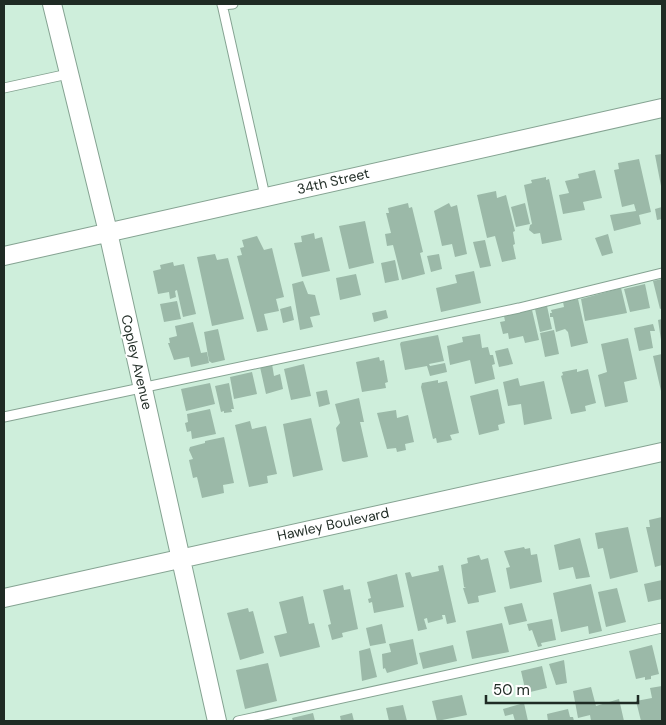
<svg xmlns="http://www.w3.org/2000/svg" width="666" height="725" viewBox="0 0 666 725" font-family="'DM Sans',sans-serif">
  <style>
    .building { fill: #9bb9a8 }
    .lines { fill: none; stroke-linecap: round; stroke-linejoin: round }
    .lane-casing { stroke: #85a392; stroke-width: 11 }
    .street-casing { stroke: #85a392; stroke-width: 20 }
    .lane { stroke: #fff; stroke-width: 9 }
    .street { stroke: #fff; stroke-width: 18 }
    .labels { text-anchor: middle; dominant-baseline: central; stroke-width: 4; stroke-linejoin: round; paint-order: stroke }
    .street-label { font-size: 14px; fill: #1f2b24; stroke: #fff }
  </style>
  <rect width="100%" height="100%" fill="#ceeedb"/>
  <path class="building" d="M662,154V186H661L655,155Z
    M639,159L651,212L639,215L641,224L614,231L610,215L636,211L634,204L622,207L614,170L619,169L618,163Z
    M595,170L602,198L583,202L585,210L563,214L559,195L569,193L565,181L579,178L578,174Z
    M546,177V180L549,179L562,240L542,244L540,233L534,234L529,230L530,225L532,224L524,185L532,183L531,180Z
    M496,191L497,198L506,195L515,231L513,232L515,244L513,245L516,259L502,262L495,236L487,238L477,195Z
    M408,203L409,208L412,207L423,252L420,253L425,274L402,280L393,245L387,246L385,234L391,233L386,213H389L388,208Z
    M449,203L451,207L457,205L467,254L455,257L452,244L442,246L434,211Z
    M525,203L530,224L516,227L511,207Z
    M662,207V219L657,220L655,209Z
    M365,221L374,263L349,269L339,226Z
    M314,233L315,239L322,237L330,271L302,277L294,243L302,242L301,236Z
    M608,234L613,253L602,256L595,238Z
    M257,236L264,250L272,248L284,297L276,299L279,311L264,314L268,330L257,332L237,256L242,255L240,248L244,247L242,240Z
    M485,240L491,266L480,268L473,242Z
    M215,254L217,260L228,258L244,319L212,326L197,257Z
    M439,254L442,269L431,272L427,256Z
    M395,260L399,280L385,283L381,263Z
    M173,262L174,266L184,264L196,314L183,317L177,290L175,291L176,297L170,299L169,292L158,294L153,271L161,269L160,265Z
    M474,271L481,303L441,312L436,288L457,283L455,275Z
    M356,274L361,295L340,300L336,278Z
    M662,279V308L660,309L653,281Z
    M303,281L308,294L315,295L320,315L310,317L313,327L300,330L292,284Z
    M645,284L650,308L630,312L624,289Z
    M621,288L627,313L585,321L581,299Z
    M578,299L588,343L571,347L568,332L565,329L556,332L553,317H550V313H552L551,310L564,307L563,302Z
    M177,301L181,319L164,322L160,304Z
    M291,306L294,320L283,323L280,309Z
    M547,306L552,329L540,332L535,309Z
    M386,310L388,318L374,322L372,313Z
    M532,310L539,340L525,343L523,336L509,339L508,333L503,334L500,322L505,321L504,316Z
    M662,319V339L661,340L658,320Z
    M193,322L201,353L207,352L209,363L191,367L189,357L174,360L168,343H170L169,338L177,336L175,326Z
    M653,324L655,331H650L653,348L639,351L634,328Z
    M218,329L225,360L212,363L209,361L204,332Z
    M554,330L559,354L545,357L540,333Z
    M480,334L482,348L488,347L490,355H493L495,364L492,365L495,379L475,384L470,360L450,365L447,346L463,342L462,337Z
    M438,335L444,361L429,364L430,366L445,363L447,372L430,376L427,366L405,370L400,344L401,342Z
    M628,338L637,379L624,382L628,402L605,407L598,375L607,372L601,344Z
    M508,348L513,364L499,367L495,351Z
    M662,354V390L661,391L653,356Z
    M379,357L380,361L384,360L388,382L385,383L386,388L362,392L356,362Z
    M272,364L274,376L280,374L283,389L266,394L260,367Z
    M304,364L311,396L291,400L284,369Z
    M577,369V372L588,369L596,403L585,406L586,411L571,414L561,376L563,375L562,372Z
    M252,372L257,394L234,399L230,377Z
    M518,378L520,386L544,381L552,419L524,425L521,404L508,406L503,382Z
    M438,380V383L447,381L459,433L450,435L452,440L437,443L436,438L433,439L421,387L422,383Z
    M210,383L215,404L186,411L181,389Z
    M229,383L234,409H231L232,412L224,413V411L221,412L215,386Z
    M498,389L505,423L498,425L499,430L479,435L470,396Z
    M327,390L330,404L319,407L316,392Z
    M359,398L364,422H360L368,457L344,462L342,461L336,428L340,423L335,404Z
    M210,409L216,434L192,439L191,431L187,432L185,423L188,422L187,414Z
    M396,410L397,418L408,415L414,442L405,444L406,450L397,452L396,448L387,449L377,413Z
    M311,418L323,470L293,477L283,424Z
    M250,421L252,429L266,426L277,474L267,476L268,483L249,487L235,425Z
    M224,437L234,483L223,485L224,493L202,498L197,477L193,478L189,460L193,459L189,450L190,447L205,443V441Z
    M662,517V565L655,567L646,527H650L649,520Z
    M628,527L638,572L610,579L603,548L598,549L595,533Z
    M580,538L590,577L576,579L573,567L559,570L554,545Z
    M524,547L525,549L530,548L531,555L537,554L542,582L510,589L506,568L510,567L504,551Z
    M479,555L481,560L488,558L496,592L478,596L479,602L468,604L463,588H466L464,587L461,565L468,563L467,558Z
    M443,565L456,622L447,624L445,615H442L443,619L428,623L427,618L424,619L427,629L418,631L405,573L410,572L412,577L439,571L438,566Z
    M397,574L404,607L374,613L372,602L369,603L368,599L371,598L367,582Z
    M662,580V599L648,602L644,584Z
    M591,584L602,631L589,634L588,626L561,632L553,593Z
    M343,585L344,590L350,589L358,629L342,633L343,637L332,640L328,625L331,624L323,590Z
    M617,588L626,622L606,627L598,592Z
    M303,596L309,624L314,623L320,647L280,657L274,636L287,633L279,602Z
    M522,603L527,621L509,625L504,607Z
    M248,608L249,612L253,611L264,653L240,660L227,613Z
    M552,619L556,640L541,643L542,646L538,647L532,630L529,631L527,624Z
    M502,623L509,652L472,659L466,631Z
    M382,624L386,643L370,646L366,628Z
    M413,639L418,664L387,673L385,668L383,669L382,654L391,652L389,644Z
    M453,645L457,661L423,669L419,653Z
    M652,645L659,674L651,676V679L645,680V677L636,679L629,651Z
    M370,648L377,677L362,681L359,651Z
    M564,660L567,683L556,685L549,664Z
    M268,663L277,701L245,709L236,670Z
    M542,666L547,688L526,693L521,671Z
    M662,686V721H641L636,701L652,698L650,688Z
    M591,687L596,706L619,699L624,721H591L590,715L578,718L573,691Z
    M462,695L467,715L437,721L432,701Z
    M524,703L528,721H515L513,714L505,716L503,709Z
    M403,705L407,721H389L386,708Z
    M568,709L570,717H573L574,721H548L547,714Z
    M313,713L315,721H293L292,718Z
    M352,713L354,721H341L340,716Z"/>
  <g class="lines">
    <g class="lane-casing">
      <path id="lane" d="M222,4L265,196
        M222,5L233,4
        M4,88L68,74
        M4,417L519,308L662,273
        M238,721L662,628"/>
    </g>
    <g class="street-casing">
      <path id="street" d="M52,4L108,232L217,721
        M4,256L662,108
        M4,598L662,452"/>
    </g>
    <use href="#lane" class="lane"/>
    <use href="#street" class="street"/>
  </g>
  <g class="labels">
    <g class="street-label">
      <text transform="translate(333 181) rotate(-13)">34th Street</text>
      <text transform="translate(137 362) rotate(77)">Copley Avenue</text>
      <text transform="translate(333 524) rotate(-12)">Hawley Boulevard</text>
    </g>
  </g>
  <rect width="666" height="725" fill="none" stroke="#1f2b24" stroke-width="10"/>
  <path d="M486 695v8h152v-8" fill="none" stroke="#1f2b24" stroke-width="2.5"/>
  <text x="493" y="695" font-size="15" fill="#1f2b24" stroke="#ffffff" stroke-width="4" paint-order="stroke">50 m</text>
</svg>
